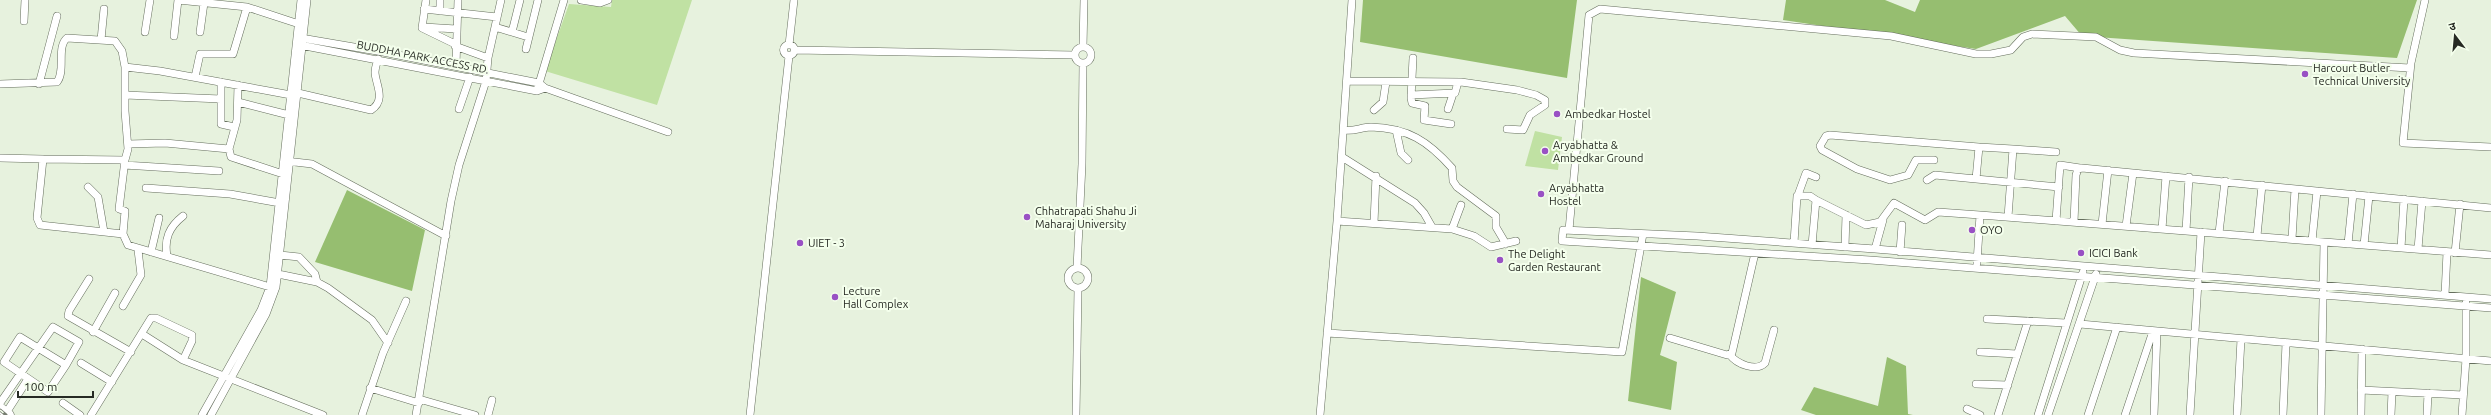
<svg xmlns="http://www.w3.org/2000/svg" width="2491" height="415" viewBox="0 0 2491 415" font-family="Ubuntu,'Noto Sans Devanagari',sans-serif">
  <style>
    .green { fill: #c0e1a3 }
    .forest { fill: #96be70 }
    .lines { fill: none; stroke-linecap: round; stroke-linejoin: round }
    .minor-casing { stroke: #656e5d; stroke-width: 8 }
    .highway-casing { stroke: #656e5d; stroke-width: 11 }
    .minor { stroke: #fff; stroke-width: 7 }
    .highway { stroke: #fff; stroke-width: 10 }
    .rail-casing { stroke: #767d70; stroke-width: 3 }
    .rail { stroke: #f4ffec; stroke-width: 1.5; stroke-dasharray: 4.5; stroke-linecap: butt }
    .poi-dot { fill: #9951c4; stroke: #f4ffec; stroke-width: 1.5 }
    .labels { text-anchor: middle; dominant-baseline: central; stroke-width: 4; stroke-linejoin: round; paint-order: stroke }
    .street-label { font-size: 11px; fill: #262a23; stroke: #f4ffec }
    .poi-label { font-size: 11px; fill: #262a23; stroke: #f4ffec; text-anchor: start }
  </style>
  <rect width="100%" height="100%" fill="#e7f2de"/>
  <path class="green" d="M612,0H692L657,105L545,71L569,4L611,7Z
    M1535,131L1562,137L1558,170L1525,166Z"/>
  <path class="forest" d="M1363,0H1577L1567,78L1360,42Z
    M1786,0H1885L1915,12L1920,0H2417L2397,58L2082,36L2065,16L1976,49L1783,20Z
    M347,190L425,230L412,291L315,262Z
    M1641,277L1676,292L1660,355L1677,362L1671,410L1628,401Z
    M1887,357L1906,366L1908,414L1913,415H1816L1801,410L1814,387L1878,406Z"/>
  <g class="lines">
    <g class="minor-casing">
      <path id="minor" d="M426,0L422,28L455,44
        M581,0L600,3L608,0
        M2425,0L2411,63L2403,143L2491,147
        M424,9L497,17
        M440,11V0
        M24,21L25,0
        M424,27L456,29
        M495,27L528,37
        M145,32L150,0
        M200,32L204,3
        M512,32L520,0
        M174,36L178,0L247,7L299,24
        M301,38L383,52L539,83L545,88L668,132
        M101,40L104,9
        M783.5 50a5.5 5.5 0 1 1 11 0a5.5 5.5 0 1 1-11 0Z
        M300,45L537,91L545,88
        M789,45L794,0
        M455,46L488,58
        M1083,47L1084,0
        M1075 55a8 8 0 1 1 16 0a8 8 0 1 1-16 0Z
        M526,49L538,0
        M795,50L1075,55
        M1413,58L1411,98L1412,103L1425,106L1424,120L1451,124
        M456,66L458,0
        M125,67L160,71L291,95
        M195,77L200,54H233L247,7
        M1347,81L1461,82L1517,90L1536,95L1545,100V105L1530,115L1523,130L1507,129
        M221,82V124L234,127
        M0,84L57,82C66,71 56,47 67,38L115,41L122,51L125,67V111L128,149L125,160
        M39,84L57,16
        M538,87L564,0
        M298,93L371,110C387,100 375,83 375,72C375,67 377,63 378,59
        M125,95L221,99
        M1411,95L1455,93L1458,82
        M238,102L289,115
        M459,109L470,77
        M1448,109L1453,94
        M1374,110L1383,102L1386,82
        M1344,130C1354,132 1361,127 1371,127C1408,128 1428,141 1452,168L1453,181L1457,187L1496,216V227L1506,244
        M1396,130L1401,153L1408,160
        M128,144L165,143L229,149L237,120L238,85
        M229,149L231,157L283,174
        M2013,149L1979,147L1976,179L2059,187
        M1342,157L1415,203L1424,213L1432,227
        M0,158L43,159L37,218L40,225L123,234
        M43,159L125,160L119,209L125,211L123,234L128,245L270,287
        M1934,160H1916L1908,175L1890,180L1857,169L1822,150L1820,146L1826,136L1830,135L1979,147
        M286,161L312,164L446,236
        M124,165L219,171
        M1927,180L1935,175L1976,179
        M88,187L98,197L104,232
        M146,188L230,194L280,203
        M1798,195L1806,173L1816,177
        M2008,217L2013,149L2056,152
        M1337,221L1452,229L1474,236L1491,247L1516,241
        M2056,221L2060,165L2080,168
        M2074,222L2076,175L2078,169L2082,168L2491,208
        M1374,223L1376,176
        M2102,224L2108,170
        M2126,226L2133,173
        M1452,229L1461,205
        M2162,229L2166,176
        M1569,230L1589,15L1600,9L1891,36L1976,54H1991L2011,50L2023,37L2032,34L2096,37L2120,50L2134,53L2410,68
        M2186,231L2189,177
        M2219,233L2225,181
        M2257,236L2262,185
        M2292,239L2295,189
        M2312,241L2317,191
        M1794,243L1797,196H1810L1816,200
        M2348,244L2353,194
        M1812,245L1816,200L1866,225L1880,222L1894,203L1925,220L1938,212L1980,215L2491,255
        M2364,245L2369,196
        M1845,247L1846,215
        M2401,248L2404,199
        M1875,249L1883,220
        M2418,249L2422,201
        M151,252L159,218
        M1900,252L1902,225
        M2455,253L2460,204
        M280,255L299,257L315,274L317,282
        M167,256C164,239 169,227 183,216
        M1977,263L1980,215
        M1068 278a10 10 0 1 1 20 0a10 10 0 1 1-20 0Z
        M1077,268L1082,164L1083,63
        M278,274L317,282L328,288L372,320L388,343
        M89,279L69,311L68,316L131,352
        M2445,295L2447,252
        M2491,299L1875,249L1697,236L1563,230L1562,241L1870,260L2491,308
        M123,306L141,275L138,250
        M1987,319L2066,323
        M2080,324L2491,361
        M93,332L115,293
        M1327,333L1622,352L1643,234
        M142,334L183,360L323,415
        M20,337L66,365L48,392L4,362Z
        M1670,338L1727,355L1732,353L1755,253
        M1980,352L2017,354
        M1730,355C1737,364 1756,372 1765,363L1774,330
        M81,363L112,382
        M1976,384L2008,385
        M370,388L419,403
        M2361,390L2463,395
        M419,399L475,415
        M0,403L53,327L79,342L66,365
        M63,403L80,415
        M1967,409L1980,415
        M6,413L28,379
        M91,415L151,318H156L192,335V341L183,360
        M202,415L261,310L270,287L301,0
        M211,415L266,314L276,287L307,0
        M362,415L383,353L406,301
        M416,415L451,201L459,165L486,81L488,58L501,0
        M488,415L492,400
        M750,415L789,56
        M1076,415L1078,289
        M1320,415L1337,221L1352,0
        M1998,415L2028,321
        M2038,415L2083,272
        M2048,415L2096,274
        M2088,415L2117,327
        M2125,415L2153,331
        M2154,415L2157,331
        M2190,415L2201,232
        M2237,415L2241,339
        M2283,415L2286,343
        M2321,415L2324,242
        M2361,415L2362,349
        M2391,415L2392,392
        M2427,415L2428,393
        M2462,415L2466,359V303"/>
    </g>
    <g class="highway-casing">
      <path id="highway" d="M0,408L9,415"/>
    </g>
    <use href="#minor" class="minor"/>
    <use href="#highway" class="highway"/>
    <g class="rail-casing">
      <path id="rail" d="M0,410L6,415"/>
    </g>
    <use href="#rail" class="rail"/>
  </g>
  <g class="poi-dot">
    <circle cx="2305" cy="74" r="4"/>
    <circle cx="1557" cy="114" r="4"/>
    <circle cx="1545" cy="151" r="4"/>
    <circle cx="1541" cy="194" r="4"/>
    <circle cx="1027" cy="217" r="4"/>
    <circle cx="1972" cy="230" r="4"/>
    <circle cx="800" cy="243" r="4"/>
    <circle cx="2081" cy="253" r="4"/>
    <circle cx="1500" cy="260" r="4"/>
    <circle cx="835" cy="297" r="4"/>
  </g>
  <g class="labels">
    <g class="street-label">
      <text transform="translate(423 57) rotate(11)">BUDDHA PARK ACCESS RD.</text>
    </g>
    <g class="poi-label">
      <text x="2313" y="68">Harcourt Butler<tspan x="2313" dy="13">Technical University</tspan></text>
      <text x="1565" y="114">Ambedkar Hostel</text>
      <text x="1553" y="145">Aryabhatta &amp;<tspan x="1553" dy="13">Ambedkar Ground</tspan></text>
      <text x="1549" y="188">Aryabhatta<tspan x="1549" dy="13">Hostel</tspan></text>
      <text x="1035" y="211">Chhatrapati Shahu Ji<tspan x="1035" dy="13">Maharaj University</tspan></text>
      <text x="1980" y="230">OYO</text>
      <text x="808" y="243">UIET - 3</text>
      <text x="2089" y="253">ICICI Bank</text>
      <text x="1508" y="254">The Delight<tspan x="1508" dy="13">Garden Restaurant</tspan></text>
      <text x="843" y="291">Lecture<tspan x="843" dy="13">Hall Complex</tspan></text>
    </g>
  </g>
  <g transform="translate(2455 36) rotate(344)" stroke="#f4ffec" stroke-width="3" paint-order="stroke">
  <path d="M0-3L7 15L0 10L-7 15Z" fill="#262a23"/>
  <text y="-6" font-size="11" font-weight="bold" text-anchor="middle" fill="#262a23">उ</text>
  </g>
  <path d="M18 391v6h75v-6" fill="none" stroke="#262a23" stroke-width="2"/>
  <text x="24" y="391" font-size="12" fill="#262a23" stroke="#f4ffec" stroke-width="3" paint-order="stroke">100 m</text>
</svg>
